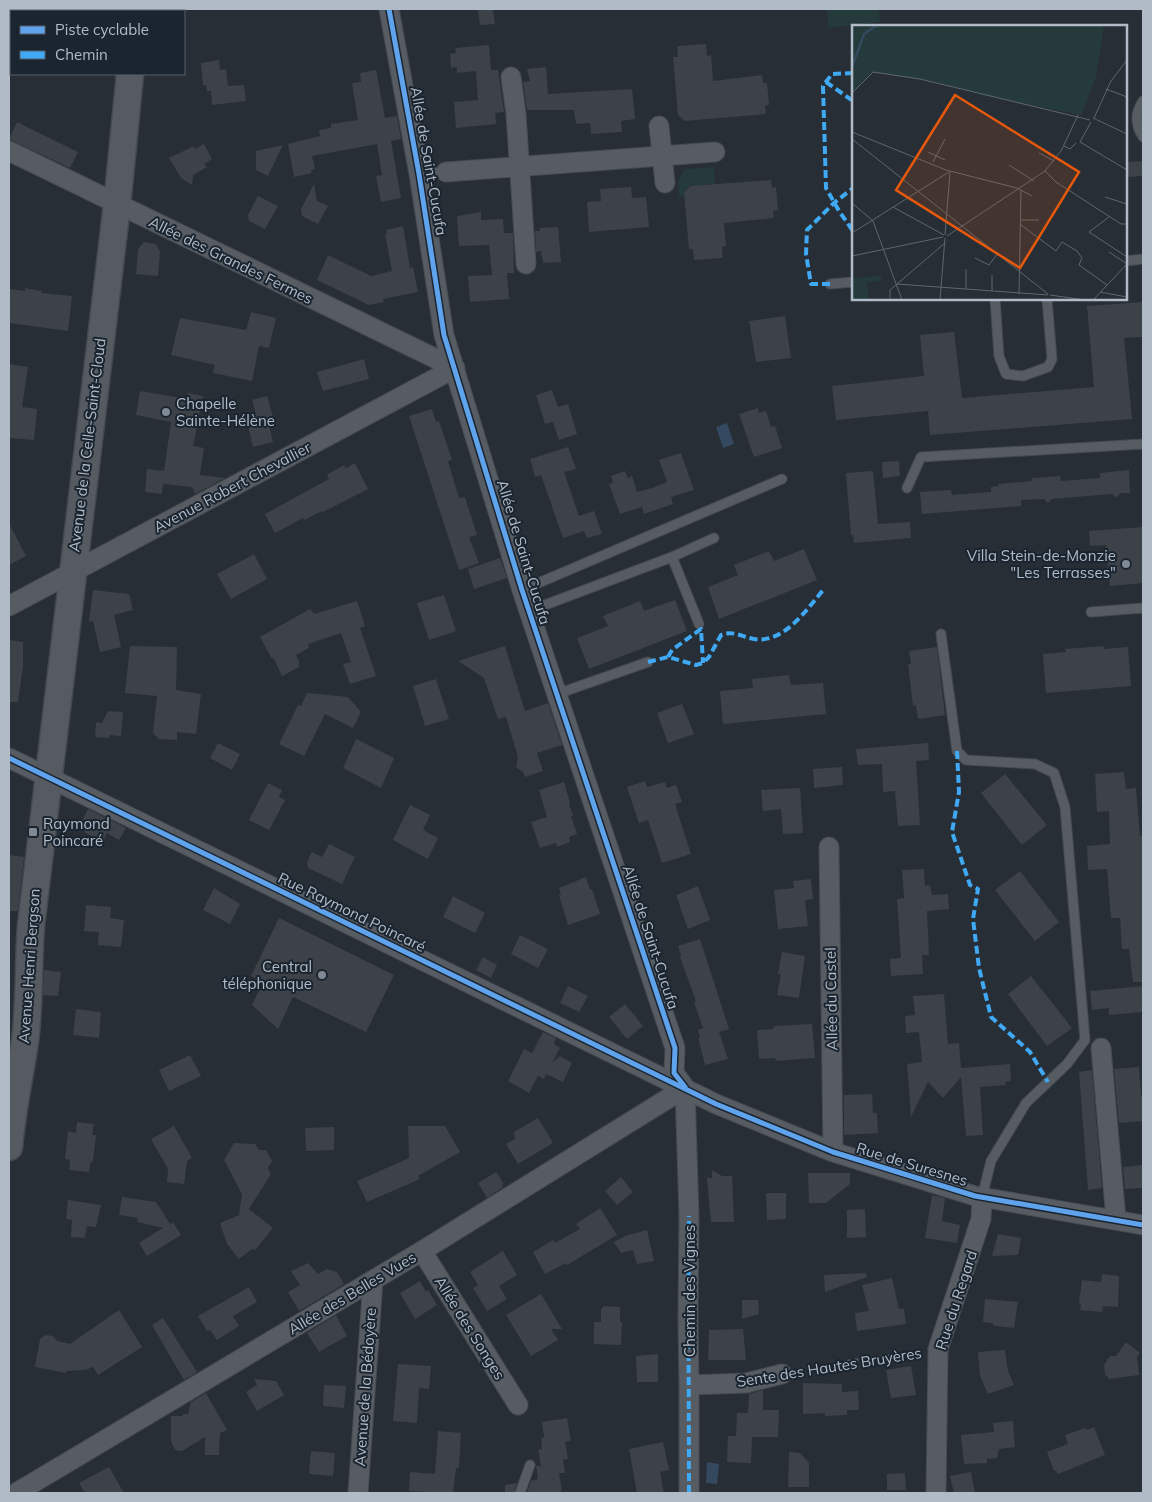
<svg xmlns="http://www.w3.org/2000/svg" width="1152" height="1502" viewBox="0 0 1152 1502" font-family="Mulish,sans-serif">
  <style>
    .green { fill: #243a3b }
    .water { fill: #34495f }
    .building { fill: #3c4248 }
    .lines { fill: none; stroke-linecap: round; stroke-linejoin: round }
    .lane-casing { stroke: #454a50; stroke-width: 11 }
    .street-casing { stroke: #454a50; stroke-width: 21 }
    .secondary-casing { stroke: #454a50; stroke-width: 29 }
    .path { stroke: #5a6167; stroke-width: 3; stroke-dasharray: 4 4; stroke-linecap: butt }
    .lane { stroke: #575c63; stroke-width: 9 }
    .street { stroke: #575c63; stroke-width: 19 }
    .secondary { stroke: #565b61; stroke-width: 26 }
    .quiet { stroke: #3fa9f5; stroke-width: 4; stroke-dasharray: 8 4; stroke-linecap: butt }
    .cycleway-casing { stroke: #1b2530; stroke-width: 8 }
    .cycleway { stroke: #60a3ed; stroke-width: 5 }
    .poi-dot { fill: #808a94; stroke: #1b2530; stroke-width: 2 }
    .labels { text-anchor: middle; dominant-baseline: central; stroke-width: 4; stroke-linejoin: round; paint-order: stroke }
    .street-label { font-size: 15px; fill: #b0bbc7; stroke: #1b2530 }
    .poi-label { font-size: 15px; fill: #b0bbc7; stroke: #1b2530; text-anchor: start }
    .inset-river { fill: none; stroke: #34495f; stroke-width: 2.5 }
    .inset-road { fill: none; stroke: #5e666f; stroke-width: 1 }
    .view { fill: #e8590c; fill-opacity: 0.15; stroke: #e8590c; stroke-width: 2.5 }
    .inset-edge { fill: none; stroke: #b0bbc7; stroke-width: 2.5 }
  </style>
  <rect width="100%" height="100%" fill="#272e35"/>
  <path class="green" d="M827,9H879L880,22L828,28Z
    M714,167L715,184L694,186L692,184L683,195L685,196L679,197L678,180L685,169Z"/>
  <path class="water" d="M727,423L734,444L723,448L716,427Z
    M707,1462L719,1464L717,1484L706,1483Z"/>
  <path class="building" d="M478,9H493L495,24L480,25Z
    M706,44L707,56L711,55L713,81L762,75L763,83H767L769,105L765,106L766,114L685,121L678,115L673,57H678L677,46Z
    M489,45L491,70H498L504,112L495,113L496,124L456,128L454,102L478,100L476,71L457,73V67L451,68L450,54L456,53L455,48Z
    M219,60L220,70L226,69L228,86L244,85L246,101L212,105L211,91H207L206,85H203L201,63Z
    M546,67L548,94L632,89L635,119L621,121L622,132L591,134L590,123L576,124L574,110H527L523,82L530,81L527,69Z
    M376,70L385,118L397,116L401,139L391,141L401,198L381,202L376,176L382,175L377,144L312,156L315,169L311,170L312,173L294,177L288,144L320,136L319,130L331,128V124L358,120L352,83L361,82L360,73Z
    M17,122L78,152L70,168L9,139Z
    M204,144L212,159L204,164L207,167L193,175L192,185L181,178L169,158L194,146L195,149Z
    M283,145L268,176L256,170V151Z
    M1143,161V176L1126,177V162Z
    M771,180L772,188L776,187L778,210L773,211L774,218L724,223L726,246L722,247L723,258L694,260L693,249H689L684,193L690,186Z
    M314,184L317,201L328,206L318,224L302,216L301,209Z
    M631,187L632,198L646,197L649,227L589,232L587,202L601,201L600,189Z
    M258,196L278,206L265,229L249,221L248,215Z
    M481,212V220L503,219L504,233H513L514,273H507L509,299L470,302L468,276L492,275L489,245L459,246L457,216Z
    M403,226L410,268L413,267L418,292L383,299L384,302L369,305L317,280L328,255L371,276L392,271L385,234L387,235L386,230Z
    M558,227L561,262L543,263L541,251L536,252L535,231H540V228Z
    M144,242L156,244L160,252L158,276L136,274L138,249Z
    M25,288L42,291L41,293L72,296L68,331L9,323V289L25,291Z
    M1143,302V337L1124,338L1132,419L930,435L928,411L836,420L832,386L924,376L920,335L954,332L962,398L1094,387L1087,306Z
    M251,312L276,318L269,348L259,346L252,381L213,373L215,365L171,355L180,318L246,330Z
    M785,316L791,358L756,362L749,321Z
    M364,359L369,379L323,391L317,372Z
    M9,364L28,367L22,407L37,409L34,440L9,438Z
    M552,390L558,407L568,404L577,434L559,440L553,422L545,424L536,395Z
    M140,391L187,399L188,393L203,396L193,446L204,448L200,475L225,478L195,494L192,487L163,484L162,494L145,492L147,469L164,471L171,422L136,415Z
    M267,396L274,420L268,422L273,442L253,447L246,417L256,414L252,400Z
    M758,408L759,413L766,411L771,427L775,426L782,448L754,457L739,414Z
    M432,409L436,422L439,421L452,460L448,461L459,498L465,497L477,535L469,537L479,563L459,570L409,416Z
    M568,447L576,469L564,472L579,516L594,511L602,534L587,538L584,531L563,538L541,475L535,477L530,459Z
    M681,453L694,490L671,497L673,504L644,514L642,507L620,514L609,484L613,483L611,476L625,471L628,478L632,476L637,492L652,488L667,482L659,460Z
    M899,461L900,476L883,478L882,462Z
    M355,463L368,489L323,512L322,511L304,520L303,518L275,533L265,514L329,479L327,475L344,465L346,468Z
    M1129,470L1130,493H1120L1117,498L1112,494L1052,499L1048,503L1044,499L1021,500V506L922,514L920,492L951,490L952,495L991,492V487L999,486L998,484L1032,481V478L1060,476L1061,481L1100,478V473Z
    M873,471L878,524L910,522L911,538L854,543L853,535H851L846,473Z
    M9,523L26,556L9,565Z
    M1143,527V583L1110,586L1106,545L1090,546L1089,531Z
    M804,549L817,580L719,619L708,587L738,575L734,565L769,551L774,561Z
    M254,554L267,579L231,599L217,574Z
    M500,558L507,578L474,589L468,569Z
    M93,590L129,594L133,610L114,615L121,647L100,652L93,621L89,622Z
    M444,595L456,631L429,640L417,603Z
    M675,600L687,631L589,669L577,638L608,626L603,616L640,601L644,611Z
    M357,601L365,626L360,628L376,676L350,684L343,664L351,662L341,633L308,644L309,648L296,655L299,661V667L282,676L273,657L272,659L260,637L310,609L314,614Z
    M9,640L23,642V666L18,702H9Z
    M130,646L177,647L176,690L201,694L196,734L177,732V740L159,739L153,733L157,696L125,693Z
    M505,646L525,711L548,703L562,745L537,753L543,771L525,777L523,772L516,767L518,757L506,717L498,719L484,678L458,661Z
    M1104,646V649L1128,647L1131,686L1046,693L1043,654L1066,652L1065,649Z
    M937,647L945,715L918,719L916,705L913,706L908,664H911L909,651Z
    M789,675L791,685L823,683L826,714L723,724L720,691L753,688L752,679Z
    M436,679L449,719L425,726L413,686Z
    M307,693L348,697L361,712L353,728L325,714L304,756L279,744L298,705L301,706Z
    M682,704L694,734L668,743L657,713Z
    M108,711L123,712L121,736L110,735L109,738L95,737L96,722L102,723Z
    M356,739L394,758L381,788L343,768Z
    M218,743L240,754L232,770L210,758Z
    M928,743L929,760L916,761L920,825L898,826L895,791L883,792L882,764L858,765L856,749Z
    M842,767L843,785L814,788L813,769Z
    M1124,772L1126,789L1136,788L1140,836L1143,835V982H1133L1129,949H1122L1120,918H1111L1107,869L1088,870L1087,846L1110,844L1109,811L1097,812L1095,774Z
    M1005,774L1047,825L1022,845L981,793Z
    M645,781L647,787L665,782L667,788L676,785L682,802L675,804L691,854L662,863L648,820L639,823L627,787Z
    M564,782L570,803L569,804L573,816H571L577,834L569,837L570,842L557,847L556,843L540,848L531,822L547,817L539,790Z
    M268,783L282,790L279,797L285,800L269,830L249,820Z
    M800,788L803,833L783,834L781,809L763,811L761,790Z
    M410,805L430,815L423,830L438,838L428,859L393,840Z
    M88,809L126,828L119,840L107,833L103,842L84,832L89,824L82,821Z
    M329,844L355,857L342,884L308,868L307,862L312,852L322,857Z
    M9,855L24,857L18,911H9Z
    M924,869L925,886L930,885L932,895L948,894L949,909L927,911L929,955H922L923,974L891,976L890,959L901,958L897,899L904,898L902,870Z
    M1020,871L1059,922L1035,941L995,890Z
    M586,877L590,890L592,889L600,914L568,925L559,895H561L559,888Z
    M811,879L813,899L805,900L808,926L778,929L774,890L794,888L793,881Z
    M698,886L710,920L688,929L676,895Z
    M214,888L240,904L230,924L203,910Z
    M453,896L485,913L475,933L443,917Z
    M86,905L111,907L110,918L124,920L121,947L98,945L99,932L84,931Z
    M279,918L394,975L366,1032L293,997L278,1029L252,1005L263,982L251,976Z
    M520,935L548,949L538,968L511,954Z
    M700,939L729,1029L719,1032L728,1059L705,1065L698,1038L700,1037L698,1030L703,1028L694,1002L696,1001L680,957L681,956L678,946Z
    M782,952L805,956L799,998L777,995L781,974H778Z
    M483,957L497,965L491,978L476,970Z
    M44,970L61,972L58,996L43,995Z
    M1031,976L1072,1028L1047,1046L1008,994Z
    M568,986L588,996L579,1012L560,1003Z
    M1143,986L1142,1012L1109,1015V1008L1092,1010L1090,991Z
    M944,994L948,1044L959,1043L961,1068L1010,1064L1011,1081L1005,1082L1006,1085L980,1087L983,1135L966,1136L961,1077L943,1098L928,1082L911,1117L907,1064L922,1062L919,1032L906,1033L905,1016L915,1015L913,996Z
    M625,1004L643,1026L627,1039L609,1017Z
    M76,1009L101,1012L99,1038L73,1035Z
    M812,1024L815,1058L776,1061L775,1058L759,1059L757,1030L773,1029L774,1026Z
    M543,1032L556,1038L554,1044L560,1048L552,1063L560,1056L572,1063L563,1082L546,1074L544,1079L538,1076L529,1093L508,1081L524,1049L532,1053Z
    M190,1055L201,1076L169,1091L159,1070Z
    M1139,1067L1141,1096H1143V1121L1119,1123L1114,1069Z
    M1092,1070L1102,1188L1088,1190L1079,1072Z
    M872,1094L873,1113H877L878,1133L844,1135V1095Z
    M538,1118L553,1143L518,1164L506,1144L515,1139L514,1132Z
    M77,1122L94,1124L92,1135H96L93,1161L90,1163L89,1172L69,1170L70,1160L65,1159L68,1131L76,1133Z
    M174,1126L192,1158L187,1161L184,1184L167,1182L168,1169L151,1139Z
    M408,1126H445L460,1152L418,1176L420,1179L367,1202L357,1181L409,1158Z
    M334,1127V1150L306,1151L305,1128Z
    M234,1143L255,1144L259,1150H266L272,1161L268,1168L271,1174L249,1209L273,1228L255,1250L252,1249L239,1259L227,1244L220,1223L239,1215L242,1194L224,1160Z
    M1143,1165V1188L1125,1189L1123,1167Z
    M712,1170L722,1176H732L734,1222H711L707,1178H712Z
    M496,1172L504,1184L502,1185L503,1187L487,1198L478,1183Z
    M808,1173H850V1184L826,1203H809Z
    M621,1177L633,1192L617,1205L605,1191Z
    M766,1193H786V1219L767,1220Z
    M932,1195L945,1198L942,1221L960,1225L957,1243L925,1238Z
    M122,1197L156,1202L170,1224L173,1222L181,1235L147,1256L139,1243L163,1228L137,1222L138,1218L119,1215Z
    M68,1200L101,1205L96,1227L87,1226L85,1238L71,1237L72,1220L66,1219Z
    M600,1208L617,1235L567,1265L566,1263L545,1274L533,1252L553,1240L555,1243L580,1229L576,1224Z
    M865,1209L866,1237L847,1238V1210Z
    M647,1230L654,1261L637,1264L633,1250L621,1253L614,1242L625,1236Z
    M998,1234L1021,1238L1018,1255L992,1256Z
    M503,1251L517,1275L499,1286L507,1299L487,1311L473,1288L478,1285L470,1272Z
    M308,1263L318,1274L327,1269L337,1272L344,1284L299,1311L288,1292L300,1285L291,1271Z
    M866,1273L867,1277L825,1292L824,1275Z
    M1102,1274L1119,1276L1118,1307L1103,1306L1102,1312L1080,1310L1081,1304L1079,1303L1082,1280L1101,1282Z
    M892,1278L899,1309H904L906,1324L857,1331L855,1313L869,1311L862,1285Z
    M420,1281L426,1292L428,1290L437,1305L415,1319L400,1293Z
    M249,1287L257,1302L233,1316L239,1326L217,1340L210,1330L207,1331L198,1316Z
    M541,1294L562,1329H551L558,1340L531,1356L506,1315Z
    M985,1299L1018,1302L1014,1328L994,1326L992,1323L983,1322Z
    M742,1300H758L759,1314L742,1319Z
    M603,1306L620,1307V1322H622L621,1345L594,1344V1322H601V1308H603Z
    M119,1310L142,1347L98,1375L93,1367L84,1370L66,1371V1373L35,1367L40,1339L46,1335L53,1336L57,1341L70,1344Z
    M336,1315L347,1336L319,1352L307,1333Z
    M163,1318L197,1372L184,1380L152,1325Z
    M743,1329L746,1360H708L709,1330Z
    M1126,1342L1140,1353L1137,1357L1139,1375L1109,1379L1105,1374L1104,1365L1110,1356H1116Z
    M1005,1350L1008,1371L1014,1385L988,1394L980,1376L978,1352Z
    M658,1354V1382H637L636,1356Z
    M398,1364L431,1366L429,1389L419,1388L417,1423L393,1421Z
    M911,1366L916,1395L891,1398L886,1370Z
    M254,1379L276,1381L284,1395L257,1411L246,1392L257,1385Z
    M803,1383L842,1384V1392L858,1391L859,1410H847V1415L825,1416V1413L803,1414Z
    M324,1385L346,1386L344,1408L323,1406Z
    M763,1390V1410H779L778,1437H752L751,1463L727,1462L728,1436H736L737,1413H748L749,1394Z
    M206,1393L227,1430L220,1433L219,1455H205V1437L182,1451L175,1450L171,1441V1416H182L183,1414H188L191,1402Z
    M567,1418L571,1441L565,1442L568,1459L563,1460L565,1473H559L562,1491L552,1493H527L531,1481L538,1479L536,1466H541L538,1450L542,1449L541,1438L544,1437L542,1422Z
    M1013,1421L1015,1447L999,1449L997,1458L987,1459V1463L964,1464L961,1435L994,1432L993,1423Z
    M1094,1427L1105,1455L1058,1474L1056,1470L1054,1471L1047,1452L1068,1444L1065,1435L1085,1428L1086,1430Z
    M438,1431L461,1433L459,1468H456L453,1493L409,1491L410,1472L435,1474Z
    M663,1442L669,1470L660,1472L664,1493H637L629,1449Z
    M311,1451L335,1453L333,1476L309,1474Z
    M789,1452L800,1453L809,1463V1487H788Z
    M109,1467L124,1493H85L79,1483Z
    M971,1472L975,1493H954L950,1476Z
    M905,1473L906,1490H887V1474Z
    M517,1483L514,1493H505V1485Z"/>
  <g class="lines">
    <g class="lane-casing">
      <path id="lane" d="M1143,101C1135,113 1135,125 1143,137
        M419,174L446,172
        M1126,261L1143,259
        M830,284L853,282
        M995,299L999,356L1006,374L1023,376L1048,367L1052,359L1047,299
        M907,488L921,457L1143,444
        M672,557L699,624
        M522,590L782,479
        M529,611L672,557L714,538
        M1091,612L1143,608
        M941,634L957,751L966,760L1035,764L1054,773L1065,807L1085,1040L1067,1064L1026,1103L991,1161L982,1197
        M557,694L648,662
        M520,1493L530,1465"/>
    </g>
    <g class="street-casing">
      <path id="street" d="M389,9L419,174L444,335L522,590L675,1048L674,1073L685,1088
        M511,77L516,114L526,264
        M659,126L665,183
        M9,151L455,368
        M446,172L715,152
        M9,606L455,368
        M9,758L716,1104L833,1152L975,1196L1143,1225
        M829,847L833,1152
        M1101,1048L1116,1220
        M685,1088L689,1216L688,1320L689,1385V1493
        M422,1251L518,1405
        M689,1385L746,1383L782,1374
        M16,1493L422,1251L685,1088
        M358,1493L373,1280
        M936,1493L938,1349L981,1219L982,1197"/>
    </g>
    <g class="secondary-casing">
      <path id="secondary" d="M137,11V9
        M9,1147C12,1111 20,1076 25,1041C30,1003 28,964 31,926L117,205L130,74"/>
    </g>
    <path class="path" d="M800,1372L826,1369L849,1361L919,1352"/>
    <use href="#lane" class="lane"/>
    <use href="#street" class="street"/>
    <use href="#secondary" class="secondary"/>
    <path class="quiet" d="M853,73L832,74L823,86L826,188L839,211L853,231
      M826,82L853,101
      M830,284H811L806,254L807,230L834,203L853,188
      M668,657L672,650L701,629L703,663
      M648,662L668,657L696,665L703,663L709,657L721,635C734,630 741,637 754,639C784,644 807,609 824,589
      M957,751L959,792L952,832L970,885L978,889L973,919L979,968L991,1017L1030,1052L1048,1082
      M689,1493C689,1401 688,1308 689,1216"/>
    <g class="cycleway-casing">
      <path id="cycleway" d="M389,9L419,174L444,335L522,590L675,1048L674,1073L685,1087
        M9,758L716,1104L833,1152L975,1196L1143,1225"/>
    </g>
    <use href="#cycleway" class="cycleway"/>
  </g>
  <g class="poi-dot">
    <circle cx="166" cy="412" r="5"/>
    <circle cx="1126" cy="564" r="5"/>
    <rect x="28" y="827" width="10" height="10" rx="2.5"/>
    <circle cx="322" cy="975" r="5"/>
  </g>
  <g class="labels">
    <g class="street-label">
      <text transform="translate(429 161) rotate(80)">Allée de Saint-Cucufa</text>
      <text transform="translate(231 260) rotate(26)">Allée des Grandes Fermes</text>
      <text transform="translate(87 445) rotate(-83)">Avenue de la Celle-Saint-Cloud</text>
      <text transform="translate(232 487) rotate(-28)">Avenue Robert Chevallier</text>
      <text transform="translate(524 552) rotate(73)">Allée de Saint-Cucufa</text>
      <text transform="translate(352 912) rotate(26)">Rue Raymond Poincaré</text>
      <text transform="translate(651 937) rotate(72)">Allée de Saint-Cucufa</text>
      <text transform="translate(29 966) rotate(-86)">Avenue Henri Bergson</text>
      <text transform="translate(831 999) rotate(-91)">Allée du Castel</text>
      <text transform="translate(912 1164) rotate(17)">Rue de Suresnes</text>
      <text transform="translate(689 1291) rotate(-90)">Chemin des Vignes</text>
      <text transform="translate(352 1293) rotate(-31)">Allée des Belles Vues</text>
      <text transform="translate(956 1300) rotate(-72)">Rue du Regard</text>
      <text transform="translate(470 1328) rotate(58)">Allée des Songes</text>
      <text transform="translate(829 1367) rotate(-9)">Sente des Hautes Bruyères</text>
      <text transform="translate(365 1387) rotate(-86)">Avenue de la Bédoyère</text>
    </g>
    <g class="poi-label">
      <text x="176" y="403">Chapelle<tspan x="176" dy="17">Sainte-Hélène</tspan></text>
      <text x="1116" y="555" text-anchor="end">Villa Stein-de-Monzie<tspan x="1116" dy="17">"Les Terrasses"</tspan></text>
      <text x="43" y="823">Raymond<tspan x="43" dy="17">Poincaré</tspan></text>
      <text x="312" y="966" text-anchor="end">Central<tspan x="312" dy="17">téléphonique</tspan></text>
    </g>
  </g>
  <g transform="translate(852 25)">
    <rect width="275" height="275" fill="#272e35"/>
    <path d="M0,0H252L244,52L229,90L133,71L82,56L19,47L0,68ZM28,251L31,256L15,257L17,273L25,275H0V253Z" fill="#243a3b"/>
    <path class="inset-river" d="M0,42L12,9L25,0"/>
    <path class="inset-road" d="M254,64L275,72M0,68L21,47L68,54L238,95M241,93L275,109M242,93L259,56L275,35M239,97L228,117L275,145M0,107L94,145L165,163L180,171M0,114L196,269M212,121L218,124L224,118M76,127L93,135M187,128L202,136M81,137L93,114M157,140L182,156M193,146L204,157L269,199H275M253,172L275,179M0,178L21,196L50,275M41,182L92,210M257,192L237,207L275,232M169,195H187M169,200L204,226L210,217L225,226L230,233L227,240L255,260M0,208L97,147M93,210L98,147M95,211L193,146L209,126L226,90M257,227L275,239M0,231L91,212M123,233L137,240L146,228M45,259L196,270M114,264V244M140,266V250M248,267L275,272M167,269L169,165M198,270L233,275M38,275V265L93,218M88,275L93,213M241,275L275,239"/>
    <path class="view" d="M103,70L227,147L168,243L44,165Z"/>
    <rect width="275" height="275" class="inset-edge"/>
  </g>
  <rect width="1152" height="1502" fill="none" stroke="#b0bbc7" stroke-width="20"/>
  <rect x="10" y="10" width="175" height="65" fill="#1b2530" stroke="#57616c"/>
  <rect x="20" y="26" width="25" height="8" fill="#60a3ed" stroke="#57616c"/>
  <text x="55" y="35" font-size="15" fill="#b0bbc7">Piste cyclable</text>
  <rect x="20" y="51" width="25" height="8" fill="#3fa9f5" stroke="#57616c"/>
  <text x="55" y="60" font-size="15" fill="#b0bbc7">Chemin</text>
</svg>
